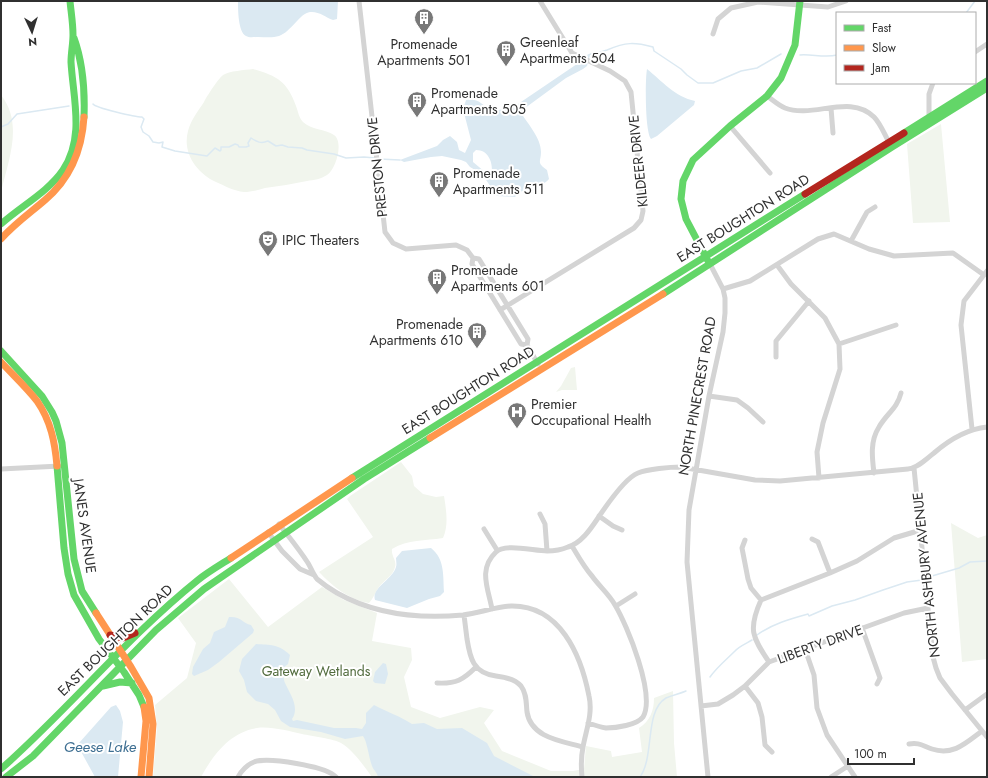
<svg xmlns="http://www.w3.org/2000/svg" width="988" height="778" viewBox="0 0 988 778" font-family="Jost,sans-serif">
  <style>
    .green { fill: #f1f5ed }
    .water { fill: #dbe9f2; fill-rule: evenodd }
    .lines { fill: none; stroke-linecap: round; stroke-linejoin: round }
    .stream { stroke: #dbe9f2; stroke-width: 1.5 }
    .street { stroke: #d4d4d4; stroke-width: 5 }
    .fast { stroke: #63d668; stroke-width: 7 }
    .slow { stroke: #ff974d; stroke-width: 7 }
    .jam { stroke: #b3261e; stroke-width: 7 }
    .labels { text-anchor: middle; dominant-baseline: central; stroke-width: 4; stroke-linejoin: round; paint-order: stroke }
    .poi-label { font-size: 14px; fill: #303030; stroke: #fff; text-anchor: start }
    .street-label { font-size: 14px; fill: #303030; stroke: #fff }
    .park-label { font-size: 14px; fill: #526c3e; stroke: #fff }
    .water-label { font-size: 15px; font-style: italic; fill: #3e6f92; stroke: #fff }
  </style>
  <rect width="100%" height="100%" fill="#fff"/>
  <path class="green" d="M253,69C277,76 287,81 296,106C298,111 299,118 303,122C311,130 325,129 334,135C344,142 336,169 327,175C321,179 314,180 307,181C293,184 279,186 265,188C259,190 251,192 244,192C234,191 225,186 216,182C197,173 182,153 188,131C191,120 198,111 204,102C207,96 218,79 223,75C229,71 245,70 253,69Z
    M1,95C24,124 8,161 1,192Z
    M941,124L950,222L913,223L907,144Z
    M575,367L577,390H562L556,392L561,386L571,368Z
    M401,462L412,476L414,486L423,494L436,497L444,496C446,509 449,525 443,538C425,541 408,539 392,549C391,556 397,561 395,567C393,576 384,580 379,587C375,592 374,598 369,603C350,600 332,586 319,572L373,537L347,499L350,496Z
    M951,523L978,538L987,535V659L962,662Z
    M229,579L268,627L322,587L344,600L377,613L372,641L411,648L412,660L404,677L411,707L440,718L480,707L494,710L484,723L502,751L551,771H573L584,769L586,746L611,751L612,757L642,752L639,728C650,721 654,711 654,698L673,691L674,743L677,777H372C363,765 354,751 341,743C334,739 312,736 302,734C289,731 270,726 257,728C230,732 213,755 201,777H153L157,728L155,705L187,678L196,643L178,618Z"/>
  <path class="water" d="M238,1H338L337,19L333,20C325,17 319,11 310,12C300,13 291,32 279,36C273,38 265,37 258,37C254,37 249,38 246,36C238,32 238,9 238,1Z
    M591,53L597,54L590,55L587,66L583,69L566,78L521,111V113C528,124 541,138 541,152C541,162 536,162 547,170L549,179C539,190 525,185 515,197L497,196L482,174L470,167L466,162L461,160L442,156L431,157L404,162L400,160L437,146L443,140L450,136L457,142L459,150L465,153L471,140L463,109L466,100C478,98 482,104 490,111L506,109L518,104L577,64L585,56ZM476,150C488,150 492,161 492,170L489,173L485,172L473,162V153Z
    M647,69C662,81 675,97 695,101L694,105L657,136L651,139C645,132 645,80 647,69Z
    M431,548C445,559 443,576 444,592L440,596L429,599L407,608L375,600C371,588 393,579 396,567C397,564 396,561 396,558L402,551Z
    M229,617C241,616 242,623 251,625L254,630L253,633L219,662L208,670L194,676L192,674L193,667L203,649L210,643L214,632L225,627Z
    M256,644C270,645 279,644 290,655L288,664L283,668C284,672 283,679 285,683C290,694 300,707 292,719L293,721L297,720L334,728H356L362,729L366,723V713L374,705C387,712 400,716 412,724L424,723L437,729L462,728L487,743L494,756L535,777H378C377,772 374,771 372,766C369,758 367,741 363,736L345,739L321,732L290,727L281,721L275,710L268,704L256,701L247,692L244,680L239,671L242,659Z
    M383,663L386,664L388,674L385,684L375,683L373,681L375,672Z
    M116,705L120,711L123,722L118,777H95L79,748V743L111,707Z"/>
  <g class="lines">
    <path class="stream" d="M966,13L975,1
      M595,53C600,53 603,51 607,50C626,42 634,42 653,47L654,51L681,69L687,75L698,83H713L741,71L757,68L781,54
      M800,55C812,54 825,58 837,55
      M93,104C96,108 135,117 142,117L144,119L141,127L143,132L149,136L153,142L159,143L163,142L162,147L175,151L207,156L215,148L220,151L221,150V147H229L235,144L238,145L239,147H246L249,146L248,143L251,138C257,142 261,144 268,141L276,146L282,145L288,147L302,148L307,150L334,154L346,158L364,157L375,158
      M1,127L8,124L17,114L69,106
      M379,159L400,160
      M928,578L932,576L959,568L970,562L987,561
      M757,635C772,624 790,619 808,614L809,616L832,606L855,600L883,590L907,582L922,580
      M710,677C717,667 726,660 735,651C738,647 747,643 752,640
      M640,777C655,756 644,711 666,698C673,695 679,694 686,691"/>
    <path class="street" d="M359,1L385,232L393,243L406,249L456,245L467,250L473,258L479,259L528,339L527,345L538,364
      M713,34L718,19L731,8L758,2L828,7L846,1
      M975,52L987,44
      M767,96C773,100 778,105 785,108C813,119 850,93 874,117C881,124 885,136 890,144
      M831,108L833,133
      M929,118V94L933,83
      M730,126L770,173
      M851,241L867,212L875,207
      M473,258L472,264L521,344L527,345
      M777,265L791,284L825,318L839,344L840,369L823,423L817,452L819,478
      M723,289L750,281L818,239L834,234L869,249L894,256L953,253L984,275
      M500,310L634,228L641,220L643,211L631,92L625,81L610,71L572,53L540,1
      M839,344L896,325
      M776,357V341L809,301
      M709,396L737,400L748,408L763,422
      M972,429L961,325L964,301L987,271
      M914,468L928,608L933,657L936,668L940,678L952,694L987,737
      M1,469L60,466
      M874,473C872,457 870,441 879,427C887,413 897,409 901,393
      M540,514L545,524L547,551
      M599,516L613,526L622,530
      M279,524C289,537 299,549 308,563C311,568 313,574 317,579C323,584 330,589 337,593C376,615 420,619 463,615C479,613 495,607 511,606C560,605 581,655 589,696C593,714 586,730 583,747C581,757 581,767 582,777
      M484,529L497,550
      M268,532L282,551L300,569L314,575
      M812,539L818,542L830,573
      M745,540L742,548L748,579L751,588L761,600
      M572,546C578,556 584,567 592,576C599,586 609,594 615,605C627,625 656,695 643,717C637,725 616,728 606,728C600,727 594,725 588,723
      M616,606L635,594
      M492,609C488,588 478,569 496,552C505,543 534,551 547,551C554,551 561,550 568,547C581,543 590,530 598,518C606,506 625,478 638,473C648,469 670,467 681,467L755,480L780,481L908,469C918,468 926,459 934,453C949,440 967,429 987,427
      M464,615C465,623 466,631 467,639C470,658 473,673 496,676C505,677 515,679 521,686C527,694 526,703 527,712C531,738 562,741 583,747
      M862,628L880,678L877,684
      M805,649L814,675L817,708L827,735L855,777
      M769,662C752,637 748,629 761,600L830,573L857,561L894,538L921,530
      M437,683C456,684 463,680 476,667
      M745,686L758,703L762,717L765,745L772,752
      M701,706L718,704L733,695L745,686L769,662L904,613L928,608
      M965,710L987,694
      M909,744C919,742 923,746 932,749C953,756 966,743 982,731
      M238,777C241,771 248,764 254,762C268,757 326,766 336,777
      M708,777L687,562L689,510L709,396L723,332L725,313V298L723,289L710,264
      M831,777L848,766"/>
    <path class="fast" d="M74,38C83,63 85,90 84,117
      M904,133L987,81
      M1,224C21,206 48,192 63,170C85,137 73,98 71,62C71,53 73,44 73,35C73,23 71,12 70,1
      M708,261L686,219L681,199L683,181L693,160L730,126L767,96L781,78L795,45L800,1
      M663,294L892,147L987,88
      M1,351L42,396L52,412L56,421L62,443L74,559L82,591L96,613
      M57,466L64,548L68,574L74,595L99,639L124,672L139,695L144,707
      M352,478L805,194
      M103,686L120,682L132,683
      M1,769C69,709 127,637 198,580C208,572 220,565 231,558
      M6,777L33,756L156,630L204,589L364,479L430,438"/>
    <path class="slow" d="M1,239C14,224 30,213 45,200C71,178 82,150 84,117
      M1,362C13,375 26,387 37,401C51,421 55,443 57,466
      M430,438L663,294
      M231,558L352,478
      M96,613L131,667L149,698L153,724L149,777
      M141,777L146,721L144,707"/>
    <path class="jam" d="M805,194L904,133
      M110,635L123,638L135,633"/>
  </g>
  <defs>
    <g id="building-pin" transform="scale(1)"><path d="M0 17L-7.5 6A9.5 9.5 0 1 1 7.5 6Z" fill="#787878" stroke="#fff"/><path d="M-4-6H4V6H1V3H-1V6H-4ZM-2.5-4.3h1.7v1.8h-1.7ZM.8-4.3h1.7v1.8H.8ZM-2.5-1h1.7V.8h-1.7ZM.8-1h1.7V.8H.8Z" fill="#fff"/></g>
    <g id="theatre-pin" transform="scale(1)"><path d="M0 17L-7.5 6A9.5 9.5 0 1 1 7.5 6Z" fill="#787878" stroke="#fff"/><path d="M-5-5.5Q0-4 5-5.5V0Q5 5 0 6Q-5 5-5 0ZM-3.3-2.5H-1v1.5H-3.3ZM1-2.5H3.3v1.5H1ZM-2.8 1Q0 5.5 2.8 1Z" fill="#fff"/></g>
    <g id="hospital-pin" transform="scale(1)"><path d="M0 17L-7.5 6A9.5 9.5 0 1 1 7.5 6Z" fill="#787878" stroke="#fff"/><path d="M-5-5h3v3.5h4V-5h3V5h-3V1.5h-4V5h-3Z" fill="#fff"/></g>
  </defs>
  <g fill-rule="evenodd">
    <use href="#building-pin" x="424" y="18"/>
    <use href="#building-pin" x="506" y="50"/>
    <use href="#building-pin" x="417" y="101"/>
    <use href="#building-pin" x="439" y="181"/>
    <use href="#theatre-pin" x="268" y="240"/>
    <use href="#building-pin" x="437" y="278"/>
    <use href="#building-pin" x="477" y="332"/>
    <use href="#hospital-pin" x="517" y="412"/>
  </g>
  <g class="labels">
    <g class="poi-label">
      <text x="520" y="42">Greenleaf<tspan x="520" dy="16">Apartments 504</tspan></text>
      <text x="424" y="44" text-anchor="middle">Promenade<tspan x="424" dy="16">Apartments 501</tspan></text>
      <text x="431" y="93">Promenade<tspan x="431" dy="16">Apartments 505</tspan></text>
      <text x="453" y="173">Promenade<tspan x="453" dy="16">Apartments 511</tspan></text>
      <text x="282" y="240">IPIC Theaters</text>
      <text x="451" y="270">Promenade<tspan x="451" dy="16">Apartments 601</tspan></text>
      <text x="463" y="324" text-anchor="end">Promenade<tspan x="463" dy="16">Apartments 610</tspan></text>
      <text x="531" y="404">Premier<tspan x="531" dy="16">Occupational Health</tspan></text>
    </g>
    <g class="street-label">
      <text transform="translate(638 161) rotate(-96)">KILDEER DRIVE</text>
      <text transform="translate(377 167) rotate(-96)">PRESTON DRIVE</text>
      <text transform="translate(743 218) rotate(-32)">EAST BOUGHTON ROAD</text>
      <text transform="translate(468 390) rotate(-32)">EAST BOUGHTON ROAD</text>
      <text transform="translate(697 396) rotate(-80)">NORTH PINECREST ROAD</text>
      <text transform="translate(85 526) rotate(82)">JANES AVENUE</text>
      <text transform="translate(926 575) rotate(-96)">NORTH ASHBURY AVENUE</text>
      <text transform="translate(115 640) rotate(-44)">EAST BOUGHTON ROAD</text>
      <text transform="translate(820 644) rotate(-20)">LIBERTY DRIVE</text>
    </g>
    <g class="park-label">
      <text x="316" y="671">Gateway Wetlands</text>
    </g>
    <g class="water-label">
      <text x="100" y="747">Geese Lake</text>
    </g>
  </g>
  <rect width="988" height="778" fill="none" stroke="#303030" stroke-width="4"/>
  <rect x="836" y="12" width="140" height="72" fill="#ffffff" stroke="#acacac"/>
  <rect x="844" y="25" width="20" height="6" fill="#63d668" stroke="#acacac"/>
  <text x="872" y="32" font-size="12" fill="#303030">Fast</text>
  <rect x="844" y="45" width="20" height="6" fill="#ff974d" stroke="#acacac"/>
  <text x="872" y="52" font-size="12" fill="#303030">Slow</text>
  <rect x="844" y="65" width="20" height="6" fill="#b3261e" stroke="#acacac"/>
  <text x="872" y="72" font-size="12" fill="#303030">Jam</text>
  <g transform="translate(32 32) rotate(176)" stroke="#ffffff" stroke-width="3" paint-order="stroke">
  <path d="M0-3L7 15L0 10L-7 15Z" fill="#303030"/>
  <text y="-6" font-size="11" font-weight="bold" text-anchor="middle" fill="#303030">N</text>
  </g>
  <path d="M848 758v6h66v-6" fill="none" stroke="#303030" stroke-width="2"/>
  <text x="854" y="758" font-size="12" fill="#303030" stroke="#ffffff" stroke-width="3" paint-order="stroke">100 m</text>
</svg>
